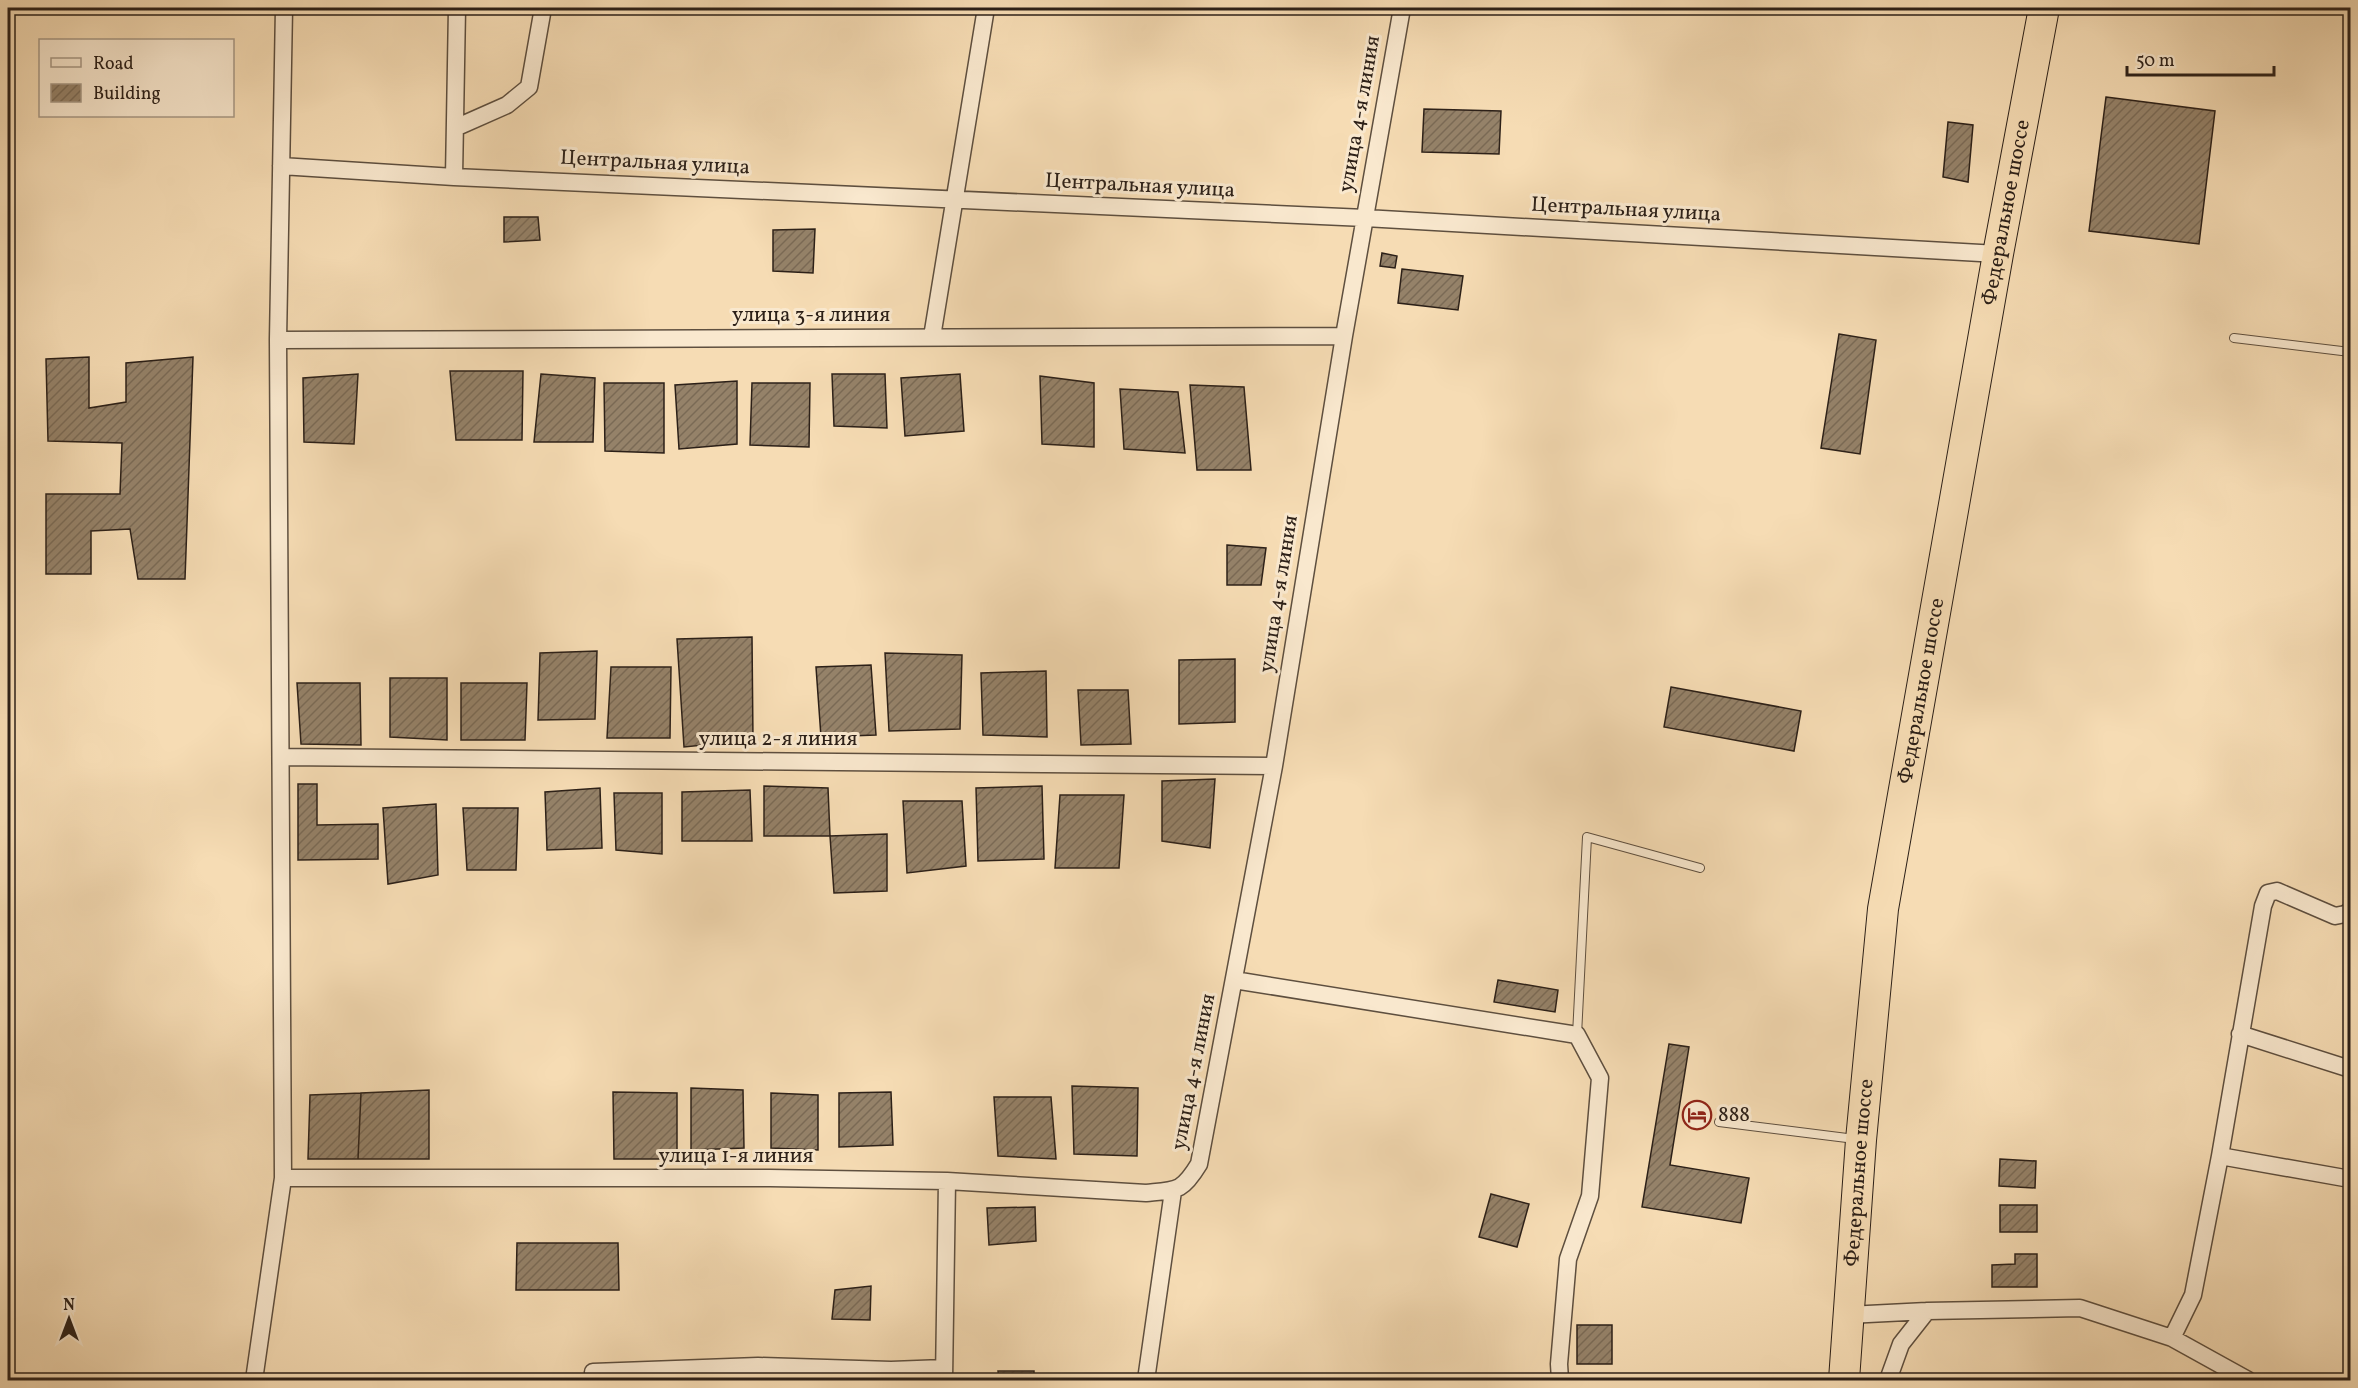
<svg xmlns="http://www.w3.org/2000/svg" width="2358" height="1388" viewBox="0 0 2358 1388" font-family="Vollkorn,serif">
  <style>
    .building { fill: url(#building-hatch); stroke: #2c2018; stroke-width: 1.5 }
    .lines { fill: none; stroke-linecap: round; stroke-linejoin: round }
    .lane-casing { stroke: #5e4f3f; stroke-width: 10 }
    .street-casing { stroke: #5e4f3f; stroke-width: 19 }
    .highway-casing { stroke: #2c2018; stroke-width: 32 }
    .lane { stroke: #f9e8ce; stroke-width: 8 }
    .street { stroke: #f9e8ce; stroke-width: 16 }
    .highway { stroke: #f6dcb4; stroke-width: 30 }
    .labels { text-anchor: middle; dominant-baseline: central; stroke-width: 6; stroke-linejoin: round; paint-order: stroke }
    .street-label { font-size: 21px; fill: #2c2018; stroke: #f9e8ce }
    .poi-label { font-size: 21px; fill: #2c2018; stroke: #f9e8ce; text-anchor: start }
  </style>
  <defs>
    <pattern id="building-hatch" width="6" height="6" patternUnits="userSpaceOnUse" patternTransform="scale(1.5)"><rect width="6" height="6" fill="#958269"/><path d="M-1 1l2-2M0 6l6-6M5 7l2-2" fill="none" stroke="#7a6a55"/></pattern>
  </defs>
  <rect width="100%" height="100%" fill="#f6dcb4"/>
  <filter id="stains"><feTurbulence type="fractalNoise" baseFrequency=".00333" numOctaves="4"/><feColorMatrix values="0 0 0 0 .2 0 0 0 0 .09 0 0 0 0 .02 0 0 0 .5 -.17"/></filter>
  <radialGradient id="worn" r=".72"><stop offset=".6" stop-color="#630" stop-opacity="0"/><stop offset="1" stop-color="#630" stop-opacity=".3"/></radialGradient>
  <path class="building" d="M2106,97L2215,111L2199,244L2089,231Z
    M1424,109L1501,111L1499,154L1422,152Z
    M1948,122L1973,125L1968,182L1943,177Z
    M504,217H538L540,240L504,242Z
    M815,229L813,273L773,271V230Z
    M1382,253L1397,256L1395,268L1380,266Z
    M1402,269L1463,276L1458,310L1398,303Z
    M1839,334L1876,340L1860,454L1821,448Z
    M89,357V408L126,402V363L193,357L185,579H138L130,529L91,531V574H46V494H120L122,443L48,441L46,359Z
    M450,371H523L522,440H456Z
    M358,374L354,444L304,442L303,378Z
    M541,374L595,378L593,442H534Z
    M832,374H885L887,428L834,426Z
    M960,374L964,431L905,436L901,378Z
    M1040,376L1094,383V447L1042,444Z
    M737,381V444L679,449L675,385Z
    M604,383H664V453L605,451Z
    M752,383H810L809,447L750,445Z
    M1190,385L1244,387L1251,470H1197Z
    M1120,389L1178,392L1185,453L1124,449Z
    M1227,545L1266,548L1261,585H1227Z
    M752,637L753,740L684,747L677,639Z
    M597,651L595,719L538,720L540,653Z
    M885,653L962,655L960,729L889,731Z
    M1235,659V722L1179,724V660Z
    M871,665L876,735L821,737L816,667Z
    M611,667H671L670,738H607Z
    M1046,671L1047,737L983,735L981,673Z
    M390,678H447V740L390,737Z
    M297,683H360L361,745L301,744Z
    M461,683H527L525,740H461Z
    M1671,687L1801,711L1794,751L1664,727Z
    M1078,690H1128L1131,744L1081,745Z
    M1215,779L1210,848L1162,841V781Z
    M298,784H317V825L378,824V859L298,860Z
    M764,786L828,788L830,836H764Z
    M1042,786L1044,859L978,861L976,788Z
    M600,788L602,848L547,850L545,792Z
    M750,790L752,841H682V792Z
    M614,793H662V854L616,850Z
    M1060,795H1124L1119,868H1055Z
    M903,801H962L966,866L907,873Z
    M436,804L438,875L388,884L383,808Z
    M463,808H518L516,870H467Z
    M887,834V891L834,893L830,836Z
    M1498,980L1558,990L1555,1012L1494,1002Z
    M1669,1044L1689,1047L1670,1165L1749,1178L1741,1223L1642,1207Z
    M1072,1086L1138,1088L1137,1156L1074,1154Z
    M691,1088L743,1090L744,1148L691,1150Z
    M429,1090V1159H358L361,1093Z
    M613,1092L677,1093V1159H614Z
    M891,1092L893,1145L839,1147V1093Z
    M361,1093L358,1159H308L310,1095Z
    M771,1093L818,1095V1150L771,1148Z
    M994,1097H1051L1056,1159L998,1156Z
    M2000,1159L2036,1161L2035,1188L1999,1186Z
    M1491,1194L1529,1204L1517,1247L1479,1237Z
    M2000,1205H2037V1232H2000Z
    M1035,1207L1036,1241L989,1245L987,1208Z
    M517,1243H618L619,1290H516Z
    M2015,1254H2037V1287H1992V1265L2015,1264Z
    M871,1286L870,1320L832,1319L835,1290Z
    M1577,1325H1612V1364H1577Z
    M998,1371H1034V1380H999Z"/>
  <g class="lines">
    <g class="lane-casing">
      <path id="lane" d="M2234,338L2350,352
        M1577,1035L1587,837L1700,868
        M1719,1122L1855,1139"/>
    </g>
    <g class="street-casing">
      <path id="street" d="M455,128L507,105L529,87L543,8
        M281,166L454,177L1365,218L1998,254
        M454,177L457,8
        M932,337L986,8
        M278,340L1344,336
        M281,757L1274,766
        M1234,980L1577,1035L1600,1078L1590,1196L1568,1259L1559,1364L1560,1380
        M2240,1034L2350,1069
        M2220,1156L2350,1179
        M283,1178H770L947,1181L1146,1193C1177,1190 1182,1192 1199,1164L1274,766L1344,336L1402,8
        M1848,1315L1927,1311L2080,1308L2172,1338L2248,1380
        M2172,1338L2193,1295L2220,1156L2263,906L2268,893L2277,891L2335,916L2345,914L2350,911
        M593,1372L758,1366L891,1370L944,1368
        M254,1380L283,1178L278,340L284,8
        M944,1380L947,1181
        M1146,1380L1173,1191
        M1888,1380L1901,1344L1927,1311"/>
    </g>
    <g class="highway-casing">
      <g id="highway">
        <path id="s1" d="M1844,1380L1861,1140L1883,909L1998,254L2044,8"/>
      </g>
    </g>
    <use href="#lane" class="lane"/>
    <use href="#street" class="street"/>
    <use href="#highway" class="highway"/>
  </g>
  <defs>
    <g id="hotel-ring" transform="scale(1.5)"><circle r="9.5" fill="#f9e8ce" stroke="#8f2418" stroke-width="1.5"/><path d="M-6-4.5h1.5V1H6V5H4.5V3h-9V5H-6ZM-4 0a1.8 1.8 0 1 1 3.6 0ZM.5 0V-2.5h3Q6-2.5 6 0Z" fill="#8f2418"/></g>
  </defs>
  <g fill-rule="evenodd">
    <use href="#hotel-ring" x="1697" y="1115"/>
  </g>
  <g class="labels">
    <g class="street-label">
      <text transform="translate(1360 114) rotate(-80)">улица 4-я линия</text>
      <text transform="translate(655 163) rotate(3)">Центральная улица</text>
      <text transform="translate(1140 186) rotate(3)">Центральная улица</text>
      <text transform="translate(1626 210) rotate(3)">Центральная улица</text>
      <text stroke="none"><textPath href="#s1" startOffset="1180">Федеральное шоссе</textPath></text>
      <text x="811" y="315">улица 3-я линия</text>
      <text transform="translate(1279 594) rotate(-81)">улица 4-я линия</text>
      <text stroke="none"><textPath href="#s1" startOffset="694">Федеральное шоссе</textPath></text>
      <text x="778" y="739">улица 2-я линия</text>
      <text transform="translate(1194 1072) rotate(-79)">улица 4-я линия</text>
      <text x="736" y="1156">улица 1-я линия</text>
      <text stroke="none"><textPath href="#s1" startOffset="208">Федеральное шоссе</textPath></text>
    </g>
    <g class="poi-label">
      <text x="1718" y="1115">888</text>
    </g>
  </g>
  <rect width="2358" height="1388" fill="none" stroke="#f6dcb4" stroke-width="30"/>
  <rect x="9" y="9" width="2340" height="1370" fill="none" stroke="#2c2018" stroke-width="3"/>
  <rect x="15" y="15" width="2328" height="1358" fill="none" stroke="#2c2018" stroke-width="1.5"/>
  <rect x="39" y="39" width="195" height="78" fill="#f9e8ce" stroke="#a79885" stroke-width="1.5"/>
  <rect x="51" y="58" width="30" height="9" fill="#f9e8ce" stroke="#a79885" stroke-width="1.5"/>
  <text x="93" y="69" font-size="18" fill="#2c2018">Road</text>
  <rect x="51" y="84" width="30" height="18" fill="url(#building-hatch)" stroke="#a79885" stroke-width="1.5"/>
  <text x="93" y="99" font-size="18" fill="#2c2018">Building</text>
  <g transform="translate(69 1319)" stroke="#f9e8ce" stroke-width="4.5" paint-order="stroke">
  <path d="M0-4.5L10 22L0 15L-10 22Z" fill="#2c2018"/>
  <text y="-9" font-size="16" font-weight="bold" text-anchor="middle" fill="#2c2018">N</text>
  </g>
  <path d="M2127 66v9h147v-9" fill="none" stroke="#2c2018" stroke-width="3"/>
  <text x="2136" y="66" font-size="18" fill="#2c2018" stroke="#f9e8ce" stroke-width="4.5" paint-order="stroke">50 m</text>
  <rect width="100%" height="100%" filter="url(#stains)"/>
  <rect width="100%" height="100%" fill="url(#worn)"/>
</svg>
